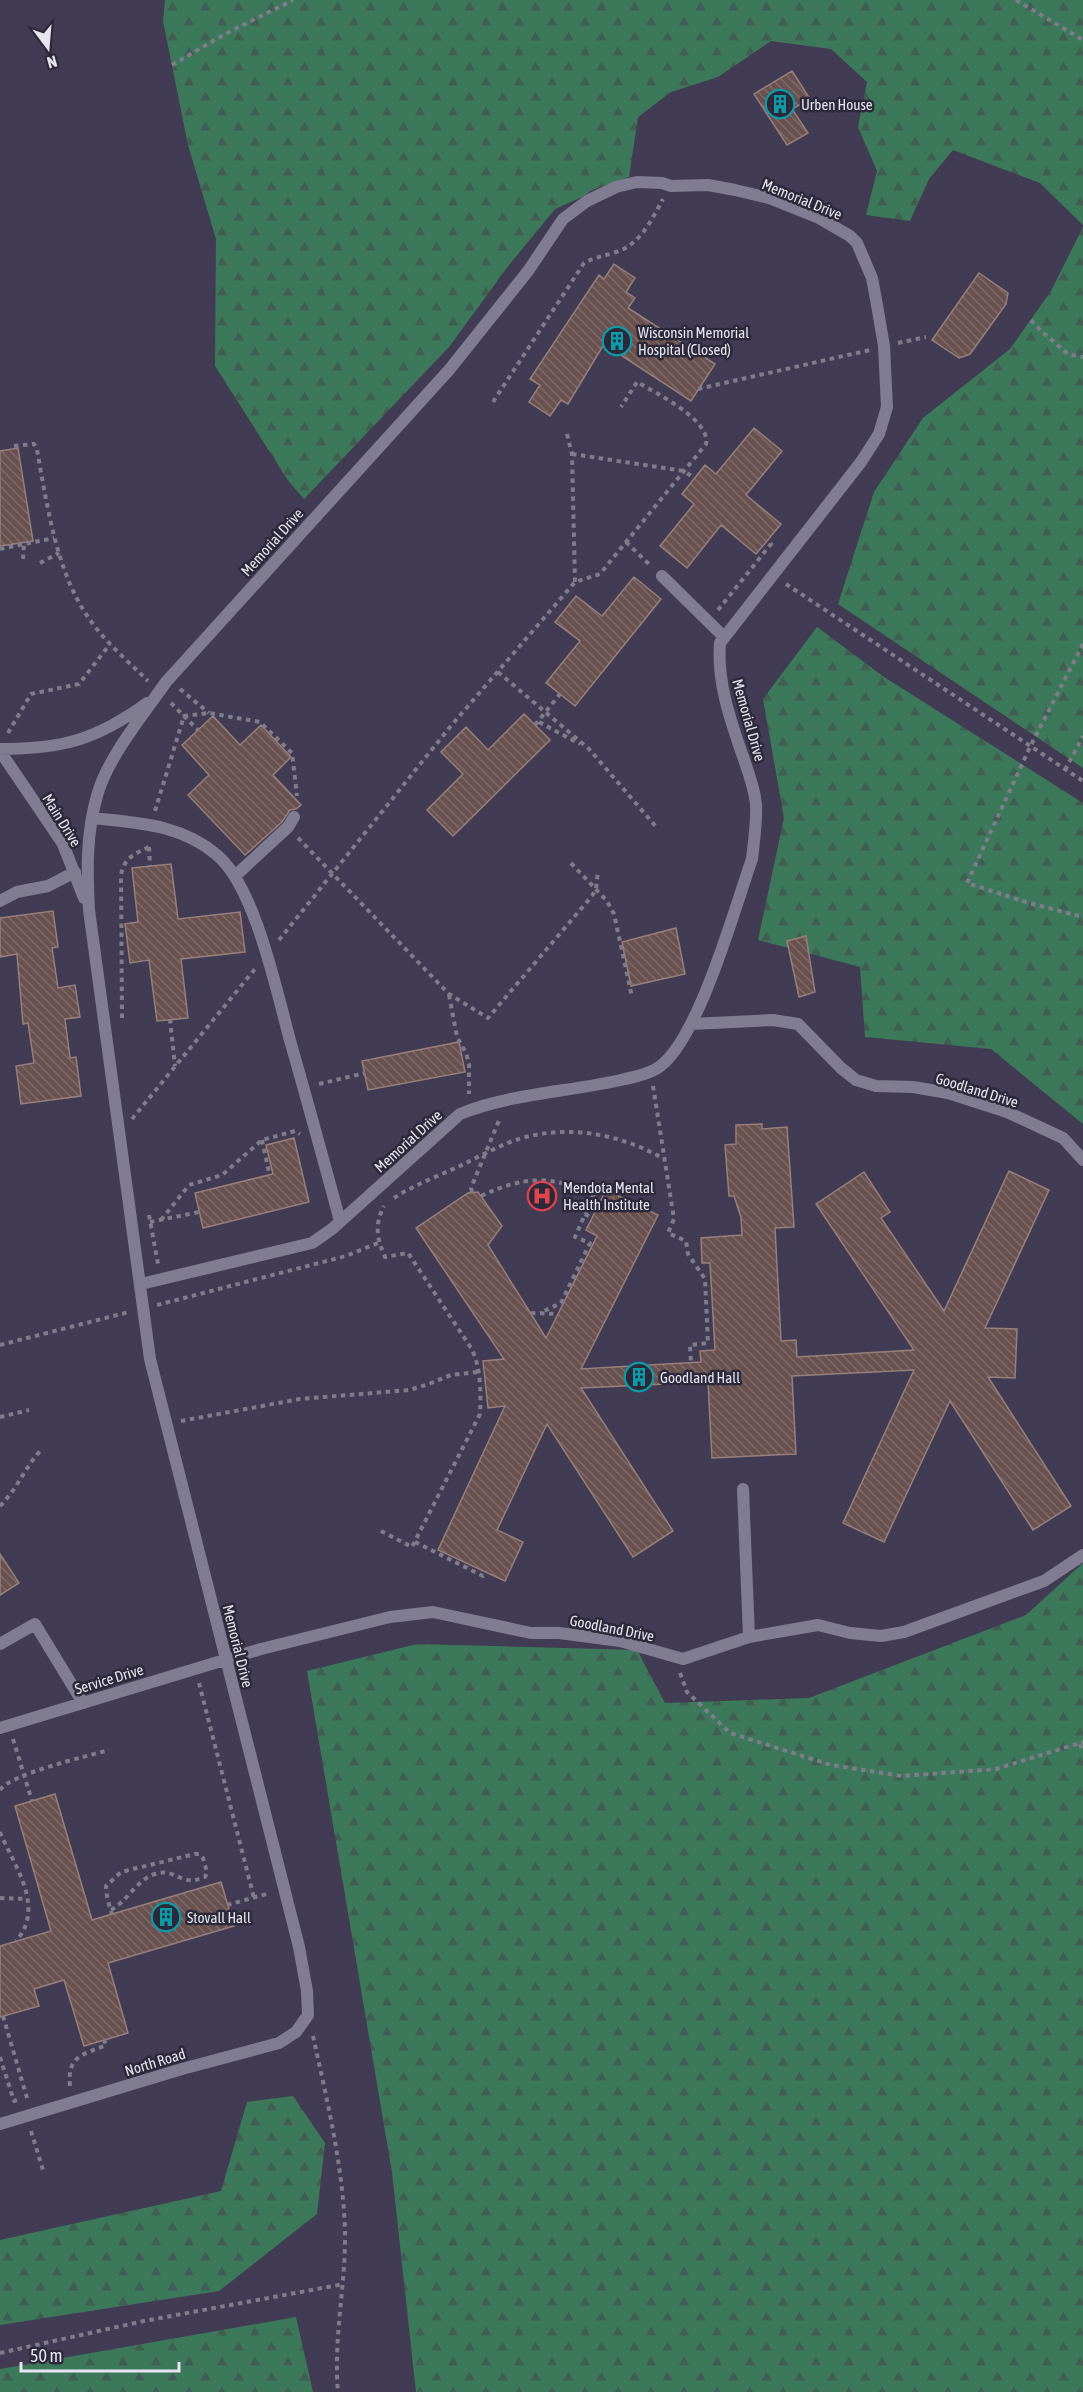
<svg xmlns="http://www.w3.org/2000/svg" width="1083" height="2392" viewBox="0 0 1083 2392" font-family="'Asap Condensed',sans-serif">
  <style>
    .built { fill: #413c54 }
    .forest { fill: url(#forest-firs) }
    .building { fill: url(#building-back-hatch); stroke: #987f7c; stroke-width: 1.5 }
    .lines { fill: none; stroke-linecap: round; stroke-linejoin: round }
    .path { stroke: #7f7c8b; stroke-width: 4; stroke-dasharray: 4.5 4.5; stroke-linecap: butt }
    .service { stroke: #807c91; stroke-width: 12 }
    .labels { text-anchor: middle; dominant-baseline: central; stroke-width: 5; stroke-linejoin: round; paint-order: stroke }
    .poi-label { font-size: 15px; fill: #e6e4ef; stroke: #2c293a; text-anchor: start }
    .street-label { font-size: 15px; fill: #e6e4ef; stroke: #2c293a }
  </style>
  <defs>
    <pattern id="forest-firs" width="22" height="20" patternUnits="userSpaceOnUse" patternTransform="scale(1.5)"><rect width="22" height="20" fill="#3c795a"/><path d="M5 1l3.5 6h-7zM16 11l3.5 6h-7z" fill="#405e51"/></pattern>
    <pattern id="building-back-hatch" width="6" height="6" patternUnits="userSpaceOnUse" patternTransform="scale(1.5)"><rect width="6" height="6" fill="#68514f"/><path d="M-1 5l2 2M0 0l6 6M5-1l2 2" fill="none" stroke="#7e6a69"/></pattern>
  </defs>
  <rect width="100%" height="100%" fill="#363345"/>
  <path class="built" d="M0,0H1083V2392H0Z"/>
  <path class="forest" d="M165,0H1083V225L1040,183L953,150L929,179L910,221L866,215L877,171L858,127L867,82L831,49L771,41L718,77L671,92L638,117L629,177L592,190L582,197L555,209L509,265L449,347L304,499L287,479L215,366L216,239L188,145L163,21Z
    M1083,227V768L838,604L874,492L923,418L1010,349L1051,291Z
    M817,627L884,677L1083,803V1124L991,1049L865,1037L860,967L758,940L784,818L763,699Z
    M1083,1563V2392H416L392,2172L307,1671L417,1644L637,1650L665,1703L809,1698L1026,1615Z
    M293,2096L325,2143L317,2214L219,2291L0,2325V2240L221,2191L247,2102Z
    M296,2317L313,2392H0V2369Z"/>
  <path class="building" d="M792,71L810,99L792,109L808,133L787,145L754,94Z
    M614,264L635,278L626,292L635,298L628,308L715,364L691,401L604,344L568,404L561,400L550,416L529,402L540,385L530,379L599,275L604,279Z
    M979,273L1008,293L1006,304L970,354L959,358L932,340Z
    M754,428L782,451L746,495L781,524L756,554L721,525L687,568L660,546L694,504L682,494L705,465L716,474Z
    M18,448L33,541L0,546V451Z
    M634,577L661,599L575,706L546,683L580,641L555,622L576,596L602,616Z
    M524,714L550,740L453,836L427,810L463,774L441,752L466,727L488,750Z
    M213,716L240,745L261,725L291,757L273,775L301,805L296,809L290,810L282,822L245,855L188,795L209,775L182,745Z
    M171,864L178,919L240,912L245,952L181,959L188,1018L157,1021L149,960L130,963L125,924L138,922L132,868Z
    M53,911L58,947L52,948L58,988L75,985L80,1017L65,1019L70,1058L76,1057L81,1096L21,1104L16,1066L34,1063L28,1023L23,1024L17,954L0,957V918Z
    M676,928L685,974L631,986L622,942Z
    M806,936L815,992L799,997L787,941Z
    M459,1042L465,1072L368,1090L362,1061Z
    M762,1124V1129L787,1127L794,1227L775,1228L781,1341L796,1340L797,1357L914,1350L816,1204L864,1172L890,1212L881,1218L944,1311L1009,1171L1049,1190L985,1328L1017,1329L1015,1378L988,1377L1071,1506L1033,1530L950,1401L884,1542L843,1523L914,1370L792,1376L796,1454L712,1458L708,1382L581,1388L673,1531L633,1557L547,1424L497,1530L523,1542L505,1581L438,1550L505,1406L488,1408L483,1361L504,1359L416,1228L468,1193L478,1192L502,1226L488,1245L546,1338L597,1236L586,1230L606,1190L658,1215L581,1369L701,1362L700,1351L715,1350L710,1263H702L701,1238L742,1235L741,1217L734,1196H729L725,1145L736,1144V1125Z
    M294,1138L309,1202L203,1228L195,1193L273,1174L266,1145Z
    M0,1554L19,1583L0,1595Z
    M55,1794L92,1920L221,1882L234,1926L108,1963L128,2033L84,2046L64,1980L34,1989L39,2006L0,2017V1946L51,1931L15,1806Z"/>
  <g class="lines">
    <path class="path" d="M1016,0L1083,40
      M172,65L225,34L293,0
      M1031,320L1040,330L1068,354L1083,357
      M898,343L926,337
      M698,389L870,350
      M493,402L584,263C595,257 605,256 616,252C640,245 652,219 663,199
      M567,434L572,454L575,582
      M14,446L34,444L37,450C47,504 56,571 88,617C104,641 128,661 148,681
      M572,454L684,471L694,478
      M626,542L652,567
      M0,549L54,538
      M23,559L24,544
      M40,563L59,553
      M786,584L1083,781
      M718,610L771,544L768,541
      M1083,644L1030,747L967,883L1029,903L1083,917
      M498,672L589,749L658,829
      M180,689L209,713
      M171,703L198,730
      M539,722L580,744
      M535,725L560,694
      M8,733L31,694L79,684L110,644
      M1065,770L1083,736
      M155,811L184,716L209,713L260,722L292,753L297,796
      M298,838L449,994L488,1018L592,896L596,889L598,871
      M149,847L150,866
      M571,863L607,901L614,914L632,997
      M279,940L450,727L575,582L600,574L706,444C711,420 656,393 637,382L621,407
      M449,995L457,1037L466,1053L469,1064V1094
      M122,1018L121,875C124,858 134,854 149,847
      M170,1019L175,1066
      M319,1084L365,1073
      M653,1086L674,1219L668,1233L686,1241L688,1254L705,1279L708,1343L690,1345L691,1363
      M132,1119L255,969
      M262,1140L269,1172
      M472,1192L471,1188L500,1118
      M481,1196C524,1176 550,1175 594,1194L575,1237L590,1243L561,1303L540,1313
      M394,1198C414,1185 438,1176 460,1166C476,1158 493,1149 510,1142C561,1123 617,1132 664,1159
      M585,1214L592,1218
      M149,1215L158,1264
      M161,1220L189,1185L222,1175L262,1140L295,1131L300,1134
      M150,1222L199,1212
      M157,1305L346,1256L378,1243
      M531,1313L558,1314
      M0,1345L129,1312
      M0,1417L29,1410
      M181,1421L300,1399L409,1390L426,1385L451,1375L478,1372
      M0,1506C18,1488 25,1467 41,1450
      M381,1531L412,1547L480,1414C481,1393 481,1366 471,1348L408,1253L385,1257C377,1239 374,1225 384,1206
      M415,1542L483,1576L486,1573
      M680,1673L687,1692L730,1733L831,1765L902,1776L996,1769L1083,1742
      M199,1683L254,1898
      M13,1739L32,1801
      M1080,1744L1083,1752
      M0,1790C10,1774 88,1756 109,1750
      M0,1832C14,1866 46,1907 16,1941
      M0,1898L27,1899
      M227,1905L270,1893
      M111,1910C128,1901 136,1880 155,1874C176,1867 181,1888 205,1877L207,1872L203,1858L199,1854H195L121,1872L106,1886C106,1895 109,1905 112,1914
      M3,2016L27,2098
      M313,2036C327,2100 343,2166 345,2231C346,2285 333,2339 338,2392
      M0,2057L14,2101L17,2100
      M70,2086C67,2056 82,2055 106,2045L104,2040
      M31,2131L43,2170
      M0,2353L144,2321L344,2284"/>
    <path class="service" d="M662,576L723,636
      M0,749C62,749 96,740 147,703
      M0,751L63,844L84,898
      M92,818C137,823 181,824 217,855C256,888 277,994 291,1044C308,1103 324,1162 340,1221
      M235,876L288,827L294,817
      M0,901L17,892L48,886L75,872
      M691,1024L773,1020L798,1024L841,1068L856,1080L876,1086L913,1087L948,1093L1007,1112L1063,1138L1083,1160
      M743,1489L749,1637
      M0,1644L35,1624L83,1703
      M0,1728L261,1649L390,1617L433,1612L531,1633H559L620,1641L683,1659L749,1637L818,1625L850,1633L881,1636L904,1632L1044,1581L1083,1555
      M0,2124L182,2069L279,2043L296,2032L308,2015L307,1991L299,1947L150,1359L89,910C87,871 86,834 97,796C107,758 144,714 166,682L449,370L528,271L563,219L587,201L616,187L637,182L662,183L671,186L708,185L735,190L769,198L819,218L850,236L857,243L872,278L877,305L884,346L887,407L879,434L861,462L720,643C717,680 729,716 741,751C747,768 754,786 756,804C757,822 754,841 752,859C735,907 697,1046 656,1069C647,1074 635,1077 625,1079C571,1092 512,1093 460,1114L332,1229L312,1243L141,1284"/>
  </g>
  <defs>
    <g id="building-ring" transform="scale(1.5)"><circle r="9.5" fill="#2c293a" stroke="#0f9aa8" stroke-width="1.5"/><path d="M-4-6H4V6H1V3H-1V6H-4ZM-2.5-4.3h1.7v1.8h-1.7ZM.8-4.3h1.7v1.8H.8ZM-2.5-1h1.7V.8h-1.7ZM.8-1h1.7V.8H.8Z" fill="#0f9aa8"/></g>
    <g id="hospital-ring" transform="scale(1.5)"><circle r="9.5" fill="#2c293a" stroke="#e0444e" stroke-width="1.5"/><path d="M-5-5h3v3.5h4V-5h3V5h-3V1.5h-4V5h-3Z" fill="#e0444e"/></g>
  </defs>
  <g fill-rule="evenodd">
    <use href="#building-ring" x="780" y="104"/>
    <use href="#building-ring" x="617" y="341"/>
    <use href="#hospital-ring" x="542" y="1196"/>
    <use href="#building-ring" x="639" y="1377"/>
    <use href="#building-ring" x="166" y="1917"/>
  </g>
  <g class="labels">
    <g class="poi-label">
      <text x="801" y="104">Urben House</text>
      <text x="638" y="332">Wisconsin Memorial<tspan x="638" dy="17">Hospital (Closed)</tspan></text>
      <text x="563" y="1187">Mendota Mental<tspan x="563" dy="17">Health Institute</tspan></text>
      <text x="660" y="1377">Goodland Hall</text>
      <text x="187" y="1917">Stovall Hall</text>
    </g>
    <g class="street-label">
      <text transform="translate(802 199) rotate(22)">Memorial Drive</text>
      <text transform="translate(272 542) rotate(-48)">Memorial Drive</text>
      <text transform="translate(749 720) rotate(74)">Memorial Drive</text>
      <text transform="translate(62 820) rotate(58)">Main Drive</text>
      <text transform="translate(977 1090) rotate(17)">Goodland Drive</text>
      <text transform="translate(408 1141) rotate(-42)">Memorial Drive</text>
      <text transform="translate(612 1628) rotate(11)">Goodland Drive</text>
      <text transform="translate(238 1646) rotate(76)">Memorial Drive</text>
      <text transform="translate(109 1679) rotate(-17)">Service Drive</text>
      <text transform="translate(155 2062) rotate(-17)">North Road</text>
    </g>
  </g>
  <g transform="translate(48 48) rotate(164)" stroke="#2c293a" stroke-width="4.5" paint-order="stroke">
  <path d="M0-4.5L10 22L0 15L-10 22Z" fill="#e6e4ef"/>
  <text y="-9" font-size="16" font-weight="bold" text-anchor="middle" fill="#e6e4ef">N</text>
  </g>
  <path d="M21 2362v9h158v-9" fill="none" stroke="#e6e4ef" stroke-width="3"/>
  <text x="30" y="2362" font-size="18" fill="#e6e4ef" stroke="#2c293a" stroke-width="4.5" paint-order="stroke">50 m</text>
</svg>
